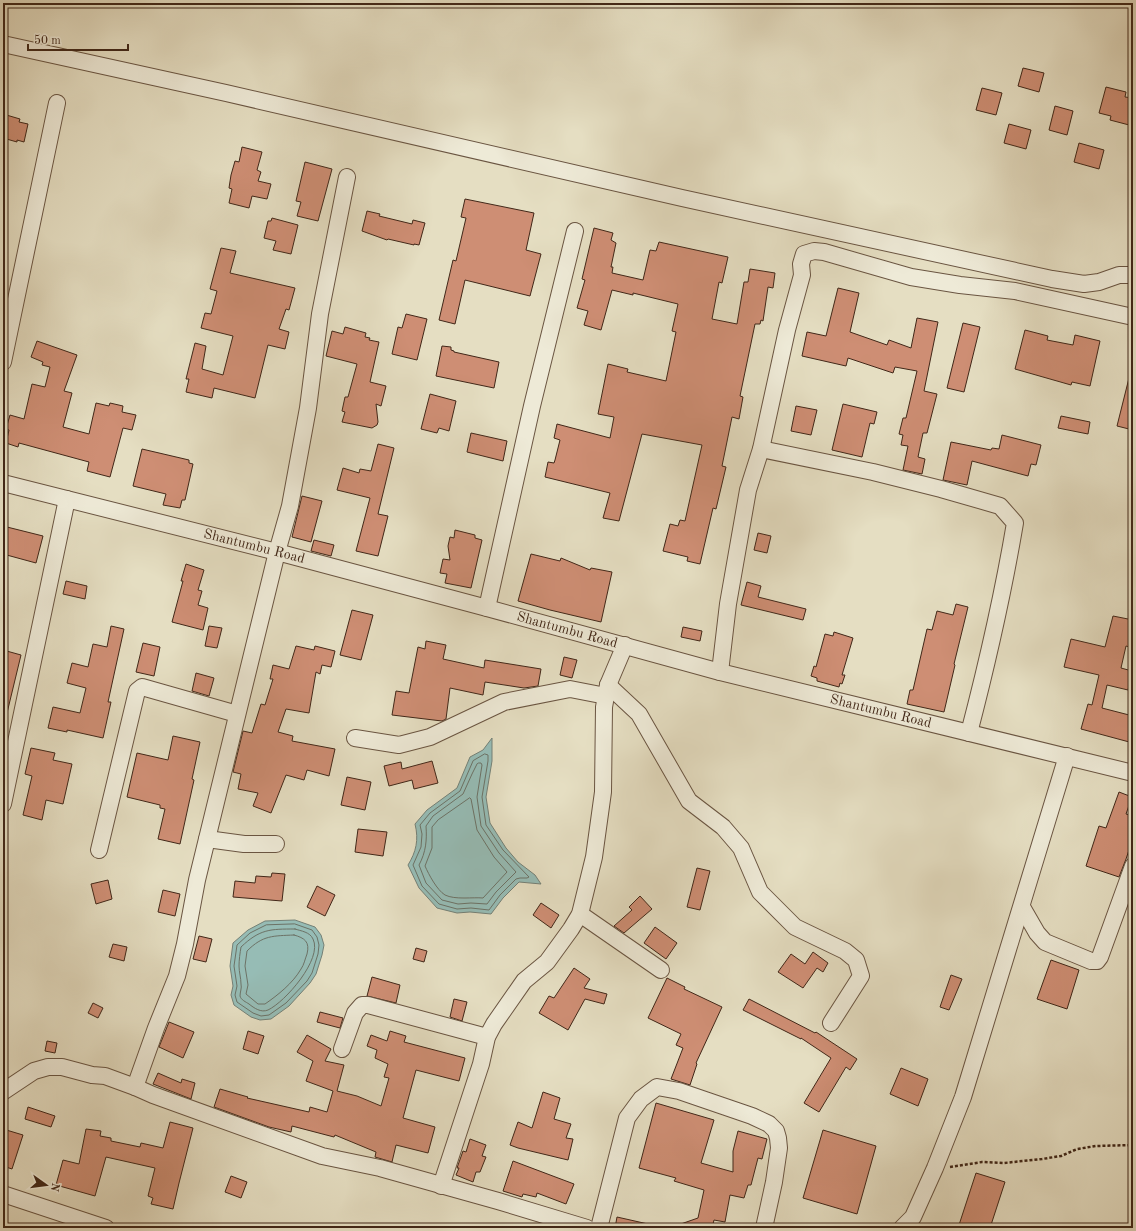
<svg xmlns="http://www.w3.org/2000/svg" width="1136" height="1231" viewBox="0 0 1136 1231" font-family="'Old Standard TT',serif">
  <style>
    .water { fill: #96bcb5; stroke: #748076 }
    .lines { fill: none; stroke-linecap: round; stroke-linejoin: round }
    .shore { stroke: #6c7266; stroke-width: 1 }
    .building { fill: #ce8e74; stroke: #412718 }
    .minor-casing { stroke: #6a5542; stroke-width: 18 }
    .path { stroke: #412718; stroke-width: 2.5; stroke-dasharray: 3 2; stroke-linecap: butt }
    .minor { stroke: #eeead7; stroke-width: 16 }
    .labels { text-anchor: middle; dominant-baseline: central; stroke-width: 3.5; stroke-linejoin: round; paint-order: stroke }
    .street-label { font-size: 14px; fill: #412718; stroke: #eeead7 }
  </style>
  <rect width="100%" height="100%" fill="#e5dec2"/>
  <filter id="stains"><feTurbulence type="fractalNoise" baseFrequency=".005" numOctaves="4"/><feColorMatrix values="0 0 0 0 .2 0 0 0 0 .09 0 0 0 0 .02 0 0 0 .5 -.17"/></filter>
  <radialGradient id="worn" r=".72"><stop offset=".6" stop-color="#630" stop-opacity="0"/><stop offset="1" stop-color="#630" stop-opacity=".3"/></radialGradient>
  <path class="water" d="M492,738V761L486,797L490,823L506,848L518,862L535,875L541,884L519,882L503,898L491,914L470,912L457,913L437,908L419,888L408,865C416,852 419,840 415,824L427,810L457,788L470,757L483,750Z
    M295,920L315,927L321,935L324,945L322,955L316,974L310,983L289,1006L271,1019L260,1020L251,1017L234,1005L231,995L233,986L230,966L233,943L248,930L265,921Z"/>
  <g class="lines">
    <path class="shore" d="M485,754L488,755V761L482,797L486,825L503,850L529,877L527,878H520L516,879L500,895L489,910L471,908L457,909L439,904L422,886L413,865L421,847L422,834L420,825L430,813L460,791L473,761Z
      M479,763H481L482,765L477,797L481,826L499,853L516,872L496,892L487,904L471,903L458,904L442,900L426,883L419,865C426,852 427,840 426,826L433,816L463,794L472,774L477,764Z
      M470,798L471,799L477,830L494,857L507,872L483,898C473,897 455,900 445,895C437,890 429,875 425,866L432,848V827L438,820Z
      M295,924L312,930L317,937L319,945L318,954L312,973L307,981L286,1003L269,1015L261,1016L253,1013L237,1002L235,995L237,986L234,966L237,945L250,933L266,925Z
      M295,929C301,931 310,932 313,939C323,959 285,1002 268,1010C261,1013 254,1008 249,1004C246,1002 241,1000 240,996C240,992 242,988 241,984C241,978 239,972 239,966C239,960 240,953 241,947C260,929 270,929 295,929Z
      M294,935C305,938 310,942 307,954C305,959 304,965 301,969C293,983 278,995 265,1004H258L246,994L248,985L245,966L247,951C263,935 273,936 294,935Z"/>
  </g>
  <path class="building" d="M1023,68L1044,73L1039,92L1018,86Z
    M1106,87L1126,92L1125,97L1133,98V126L1110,120L1111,116L1099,113Z
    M982,88L1002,93L996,115L976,110Z
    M1055,106L1073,111L1067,135L1049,130Z
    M3,114L20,119L19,122L28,124L24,142L17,140V142L3,138Z
    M1009,124L1031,130L1026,149L1004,143Z
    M1079,143L1104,150L1099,169L1074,162Z
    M242,147L262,152L257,170L261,172L258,181L271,184L267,199L252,196L249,208L229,203L232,189L229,188L231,175L235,161L239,162Z
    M305,162L332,169L318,221L297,216L301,202L296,201Z
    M465,199L534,213L526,250L541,254L530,296L465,280L455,324L439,320L453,260L456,261L466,218L461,217Z
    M367,211L380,214L379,216L412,224L413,220L425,223L419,245L414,244V245L388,239L387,240L362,231Z
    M272,218L298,225L291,254L273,250L276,241L264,238L268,221H271Z
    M594,228L613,233L611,240L616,243L611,267H613L612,273L643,280L650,250L656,251L659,242L728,257L722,283L719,282L712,319L737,324L744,282H748L750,269L775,273L773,288L768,287L763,321L761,320L760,324H755L740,396L743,397L739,419L732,417L722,466L726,467L716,509L713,508L700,564L687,561L688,557L663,551L670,524L678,526L680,520L685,521L702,445L642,434L619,521L603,518L610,493L545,477L548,462L554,463L555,460L560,440L554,438L557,424L610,438L614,417L598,414L608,364L628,369L627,372L666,381L676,332L672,331L678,304L633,293V295L612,290L601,330L584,325L588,311L577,308L585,280L582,279Z
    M221,248L236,251L230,273L295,288L289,310L286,309L279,329L289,332L285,349L268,345L255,398L214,388L212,398L186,392L189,379H186L195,343L206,346L202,369L223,375L233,336L201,328L205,313L211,314L217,291L210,289Z
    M838,288L859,293L850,332L887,345L889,340L911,348L917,318L938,322L924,391L937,394L927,433H923L918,457L925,459L922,474L903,470L908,446L901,445L903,435L899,434L903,418H906L917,371L895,367L893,373L848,358L846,366L802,356L807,332L826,336Z
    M406,314L427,319L417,360L392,354L398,327L402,328Z
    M963,323L980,327L964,392L947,388Z
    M345,327L366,333L365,337L370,338L369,340L379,342L370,382L386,386L381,406L376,404L378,422L377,425L372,428L342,422L345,412L342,411L345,397H348L357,364L326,356L332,331L343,334Z
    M1025,330L1048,336L1047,340L1073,345L1075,335L1100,341L1090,386L1072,382L1071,385L1015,369Z
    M37,341L77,355L64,391L72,393L63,427L89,434L96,403L109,406L110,403L123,406L122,412L136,415L132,430L123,428L110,477L87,471L89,462L19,443L18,447L6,443L9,430L6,429L10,415L24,419L32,384L45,387L50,367L42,365L43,362L31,357Z
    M442,346L451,347V350L454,351V352L499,362L494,388L436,376Z
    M1129,378H1133V430L1117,426Z
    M430,394L456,401L449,431L439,428L437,433L421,429Z
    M843,404L877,412L874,424L870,423L862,457L832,450Z
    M796,406L817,410L811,435L791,431Z
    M1061,416L1090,422L1088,434L1058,428Z
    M471,433L507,441L503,461L467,452Z
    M1002,435L1041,445L1036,465L1031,464L1028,476L972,461L967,485L943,480L951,442L991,450L992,448L999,449Z
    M378,444L394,448L378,514L388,516L378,556L356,551L370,498L337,490L343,468L359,473L360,469L371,471Z
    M142,449L189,460V463L193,464L185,500H182L180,508L163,505L166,494L133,486Z
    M302,496L322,501L311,542L292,537Z
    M3,526L43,536L36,563L3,554Z
    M455,530L475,535V538L482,540L471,588L445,583L447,574L440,573L443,559L450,560L448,546L450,537L454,538Z
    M758,533L771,536L767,553L754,550Z
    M314,540L334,545L331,556L311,551Z
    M531,554L560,561L561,558L590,570L591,568L612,572L601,622L550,610L518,601Z
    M186,564L204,570L198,590L202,591L198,605L208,608L203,630L172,622L183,581H181Z
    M66,581L87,586L85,599L63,594Z
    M747,582L761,586L758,597L806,609L803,620L741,605Z
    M956,604L968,607L954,664L955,665L944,712L907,704L910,690H913L927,629L932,630L937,611L953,615Z
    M352,610L373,615L361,660L340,655Z
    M1113,616L1133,620V648L1126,646L1121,668L1132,671L1128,690L1107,685L1102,708L1133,716V743L1081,729L1088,704L1092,705L1099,675L1064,667L1071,639L1105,647Z
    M111,626L124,629L108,702H111L103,738L67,730V732L48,728L53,707L80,713L86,688L67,683L72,663L88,667L93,644L107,647Z
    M209,626L222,628L217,648L205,646Z
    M683,627L702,631L700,641L681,637Z
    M834,632L853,638L842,675H845L842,684L840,683L839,687L817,681V678L811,676L814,666L816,667L825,634L833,636Z
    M426,641L446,645L443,659L484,668L485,660L541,669L538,686L524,688L485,682L483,695L450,688L446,719L442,721L392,715L396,691L409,693L418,647L425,649Z
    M143,643L160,647L154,676L136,672Z
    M296,646L314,650L315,646L335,651L331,667L322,665L320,674L316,672L309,713L286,709L278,732L293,736L292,741L335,749L329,776L307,770L304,780L286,775L271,813L253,806L258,793L238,789L241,774L233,772L243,731L252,733L261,704L265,705L273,679H270L273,665L289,669Z
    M3,650L21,655L7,713H3Z
    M564,657L577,660L572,678L560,675Z
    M196,673L214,678L209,696L192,691Z
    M173,736L200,742L192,779L194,780L180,844L158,839L165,809L160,808V805L127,797L137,753L168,760Z
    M31,748L55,753L53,760L72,764L63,804L46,800L42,820L23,815L32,776L25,774Z
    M432,761L438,783L414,789L412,780L389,786L384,766L401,762L402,769Z
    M347,777L371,782L365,810L341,805Z
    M1119,792L1132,797L1126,814L1133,816V838L1126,859L1119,877L1086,866L1099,826L1106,828Z
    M358,829L387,832L383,856L355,852Z
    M697,868L710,871L700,910L687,907Z
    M272,873L285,874L282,901L233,897L235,881L255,883L256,876L271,877Z
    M108,880L112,899L96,904L91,884Z
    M317,886L335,895L325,916L307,907Z
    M163,890L180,894L175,916L158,912Z
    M640,896L652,909L624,933L614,926L632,910L629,907Z
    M541,903L559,915L551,928L533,915Z
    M655,927L677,943L666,959L644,943Z
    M199,936L212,939L206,962L193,959Z
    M113,944L127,947L124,961L109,957Z
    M416,948L427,951L424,962L413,959Z
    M813,952L828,963L823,972L817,968L803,988L778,972L791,954L805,964Z
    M1051,960L1079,970L1067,1009L1037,999Z
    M574,968L590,979L584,988L607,994L604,1004L585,999L568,1030L539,1013L549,996L554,998Z
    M951,975L962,979L949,1010L940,1007Z
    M372,977L400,985L396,1003L367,996Z
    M667,978L685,987L684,989L722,1007L696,1063L697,1064L690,1085L671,1079L683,1048L676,1045L681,1034L648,1018Z
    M454,999L467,1002L462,1021L450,1017Z
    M749,999L815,1033L816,1032L857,1059L850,1070L846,1067L819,1112L804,1103L831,1058L801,1038V1039L743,1010Z
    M93,1003L103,1008L98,1018L88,1013Z
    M320,1012L343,1018L340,1028L317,1022Z
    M169,1022L194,1032L183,1058L159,1047Z
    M248,1031L264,1036L258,1054L243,1049Z
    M390,1031L406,1036L404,1042L465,1058L459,1081L416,1070L403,1118L435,1127L428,1153L396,1145L392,1162L375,1157L376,1152L335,1135L334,1137L292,1126L291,1132L269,1127L214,1107L220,1089L248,1097L247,1098L309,1112L310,1107L327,1112L333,1091L306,1081L313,1061L297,1052L307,1035L331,1049L325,1061L344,1065L337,1091L357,1096L381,1106L389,1078L384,1077L388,1064L375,1058L377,1050L367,1046L371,1035L387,1041Z
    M47,1041L57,1043L55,1053L45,1051Z
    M901,1068L928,1079L918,1106L890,1094Z
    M158,1073L181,1083L182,1079L195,1083L191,1099L153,1084Z
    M543,1092L560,1098L554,1119L571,1124L566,1138L573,1139L568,1160L518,1148L510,1145L518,1122L532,1128Z
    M656,1103L714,1120L701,1163L733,1172V1151L738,1131L767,1139L762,1159L758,1158L751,1185H748L744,1198L730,1195L725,1222L714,1220L712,1228H676L675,1226L698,1218L704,1190L674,1181L676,1178L639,1168Z
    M28,1107L55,1116L51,1127L25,1119Z
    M170,1122L193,1128L179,1183L173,1209L151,1204L153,1198L148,1196L155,1168L106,1157L95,1196L56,1185L63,1160L79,1164L86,1129L101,1131L100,1136L111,1138V1141L140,1147L141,1143L163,1148Z
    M3,1129L23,1135L12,1169L3,1166Z
    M823,1130L876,1146L857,1214L803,1198Z
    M470,1139L486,1145L482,1156L486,1157L480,1172H476L473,1182L456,1175L459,1168H457L463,1151L466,1152Z
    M513,1161L574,1184L566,1204L537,1193L536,1197L523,1194L522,1197L503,1191Z
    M976,1173L1005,1182L990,1228H958Z
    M231,1176L247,1182L241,1198L225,1192Z
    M617,1217L648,1224L647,1228H615Z"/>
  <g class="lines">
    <g class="minor-casing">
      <g id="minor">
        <path d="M3,44L226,93L682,198L1052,279L1084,284L1099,282L1119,275H1133"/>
        <path d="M3,362L57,103"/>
        <path d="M761,449L873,472L941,489L1000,506L1015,523C1003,594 987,664 969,733"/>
        <path id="s1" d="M3,483L277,552L487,608L720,672L1133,773"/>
        <path d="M487,608L532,406L575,231"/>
        <path d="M720,672L728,604L748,490L761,449L787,330L802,275L801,264L804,254L814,251L824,252L911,277L960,285L1015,291L1133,317"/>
        <path d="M608,685L639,714L689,801L723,827L741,848L760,892L795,927L845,951L856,960L861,976L831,1023"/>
        <path d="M355,738L399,745L430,737L504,702L570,689L606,696"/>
        <path d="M3,804L67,499"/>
        <path d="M207,839L244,844H276"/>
        <path d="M99,850L137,691L142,687L237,714"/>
        <path d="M1022,907L1037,933L1045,942L1091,961H1097L1100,957L1133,866"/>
        <path d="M580,914L661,970"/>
        <path d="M342,1049L355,1013L362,1005H368L487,1037"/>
        <path d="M135,1087L153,1095L322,1156L380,1168L498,1201L587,1228"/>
        <path d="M4,1091L34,1071L48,1067H62L92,1075L105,1076L135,1087L156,1028L177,976L185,944L197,880L277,552L290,506L308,408L320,314L347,177"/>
        <path d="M441,1186L481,1064L487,1037L494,1024L524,981L547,962L571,929L580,914L594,857L603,792L604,707L608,685L625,645"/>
        <path d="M3,1194L106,1228"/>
        <path d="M599,1228L627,1118L641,1099L657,1087L679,1091L752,1116L769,1124L776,1131L778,1138L779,1148L774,1182L764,1228"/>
        <path d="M902,1228L913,1217L935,1168L963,1097L1067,756"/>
      </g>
    </g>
    <path class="path" d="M950,1167L982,1162L1004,1163L1042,1159L1061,1156L1077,1149L1096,1146L1133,1145"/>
    <use href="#minor" class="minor"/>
  </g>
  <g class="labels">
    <g class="street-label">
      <text stroke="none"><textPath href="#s1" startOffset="259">Shantumbu Road</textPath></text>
      <text stroke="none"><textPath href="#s1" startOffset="583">Shantumbu Road</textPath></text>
      <text stroke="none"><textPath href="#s1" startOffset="907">Shantumbu Road</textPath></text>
    </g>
  </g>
  <rect width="1136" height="1231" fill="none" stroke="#e5dec2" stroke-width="16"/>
  <rect x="4" y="4" width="1128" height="1223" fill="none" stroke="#412718" stroke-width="2"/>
  <rect x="8" y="8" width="1120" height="1215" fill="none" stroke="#412718"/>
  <g transform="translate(46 1185) rotate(104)" stroke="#eeead7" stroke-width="3" paint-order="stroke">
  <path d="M0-3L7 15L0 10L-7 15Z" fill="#412718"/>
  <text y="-6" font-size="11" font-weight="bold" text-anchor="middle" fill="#412718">N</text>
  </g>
  <path d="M28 44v6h100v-6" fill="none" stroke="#412718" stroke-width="2"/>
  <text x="34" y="44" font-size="12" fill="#412718" stroke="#eeead7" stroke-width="3" paint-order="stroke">50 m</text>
  <rect width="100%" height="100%" filter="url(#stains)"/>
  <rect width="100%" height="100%" fill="url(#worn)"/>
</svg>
